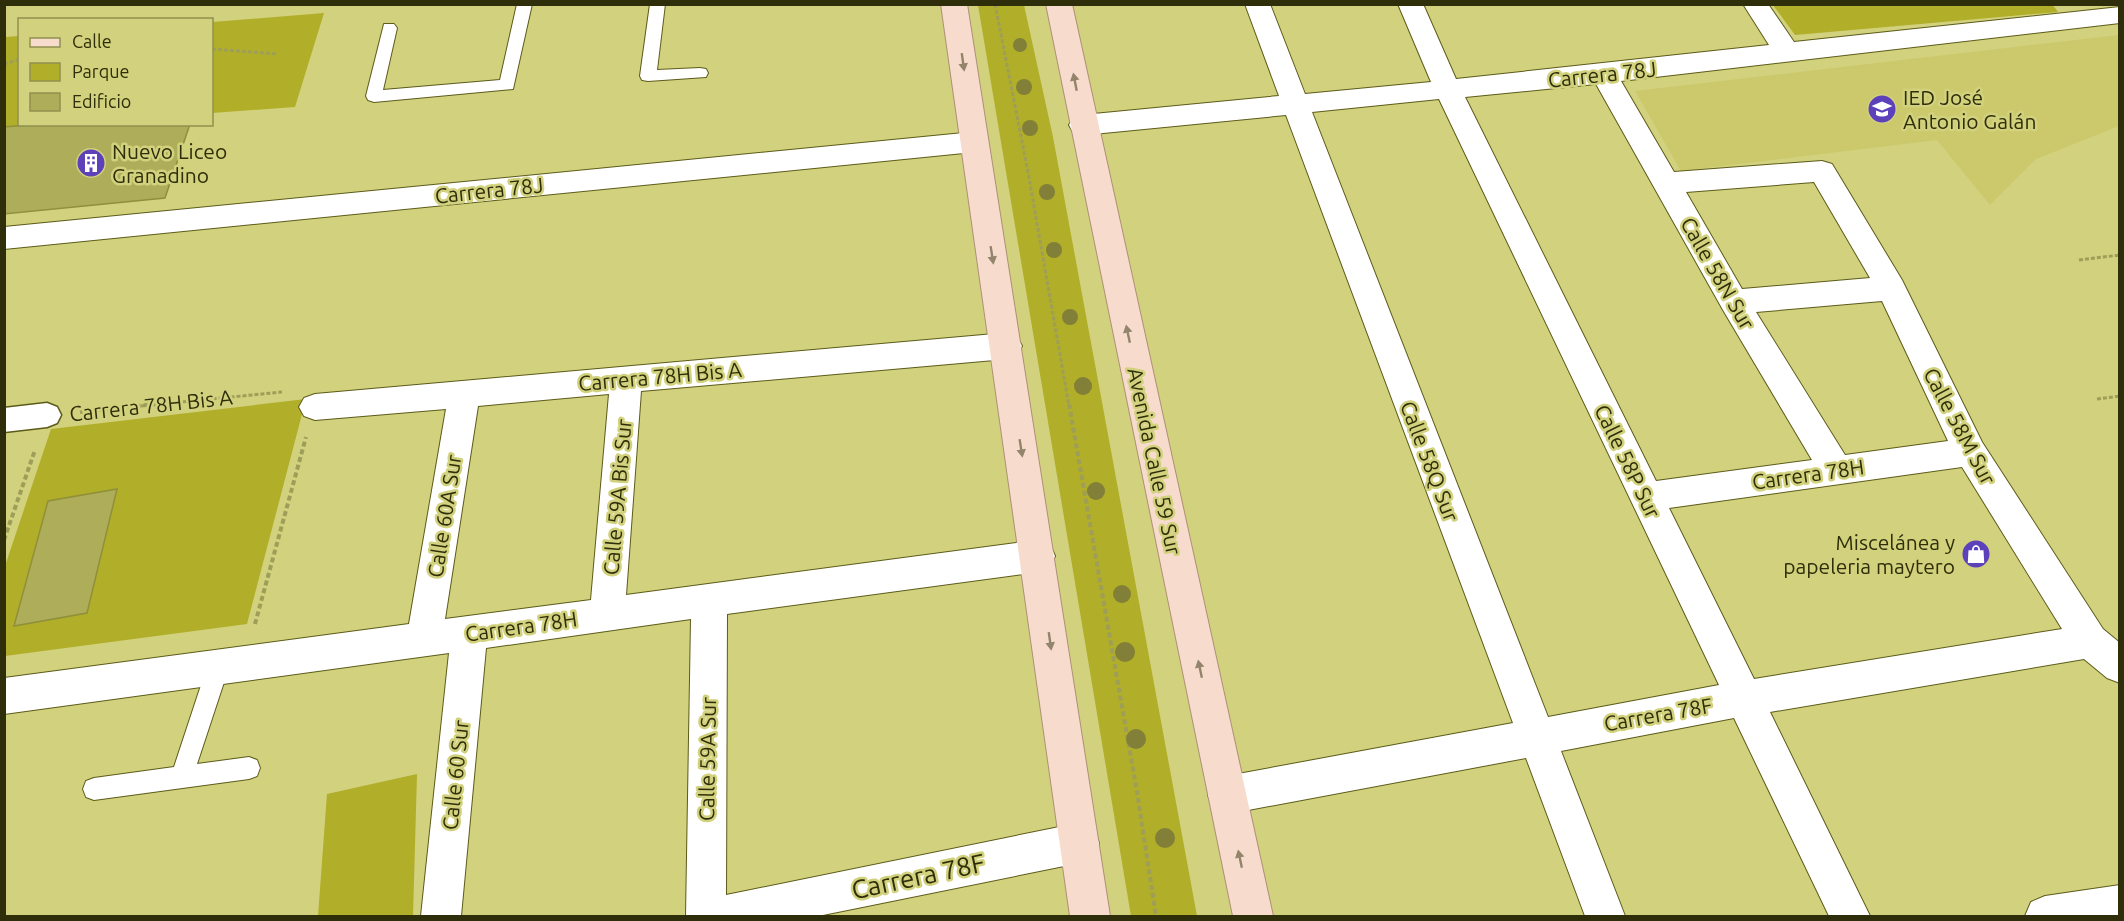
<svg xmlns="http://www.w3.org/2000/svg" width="2124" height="921" viewBox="0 0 2124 921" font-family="Ubuntu,sans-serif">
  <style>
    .built { fill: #cbc96c }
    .green { fill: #b1ae29 }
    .building { fill: #aead59; stroke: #908f3b; stroke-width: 1.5 }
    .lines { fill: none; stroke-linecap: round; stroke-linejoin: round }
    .service-casing { stroke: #5c5b1a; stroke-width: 2 }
    .pedestrian-casing { stroke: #5c5b1a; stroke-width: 3 }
    .minor-casing { stroke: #5c5b1a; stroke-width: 2 }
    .primary-casing { stroke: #ae9075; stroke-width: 2 }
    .path-far1 { stroke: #9f9e59; stroke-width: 3; stroke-dasharray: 4 2; stroke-linecap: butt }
    .path { stroke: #9f9e59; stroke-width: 4; stroke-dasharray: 5 3; stroke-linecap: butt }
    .service { fill: #fff; fill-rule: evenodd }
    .pedestrian { fill: #fff; fill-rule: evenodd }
    .minor { fill: #fff; fill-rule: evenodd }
    .primary { fill: #f7dcce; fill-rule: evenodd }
    .tree { fill: #817f38 }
    .oneway { fill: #93856c }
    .labels { text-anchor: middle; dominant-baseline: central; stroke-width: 5; stroke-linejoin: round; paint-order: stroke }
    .street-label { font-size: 21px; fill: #2f2e0a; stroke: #d2d17d }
    .poi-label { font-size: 21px; fill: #2f2e0a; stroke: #d2d17d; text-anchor: start }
    .near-street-label { font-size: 26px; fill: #2f2e0a; stroke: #d2d17d }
  </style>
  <rect width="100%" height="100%" fill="#d2d17d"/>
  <path class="built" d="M2119,35V126L2036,159L1990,205L1937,140L1681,171L1635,91Z"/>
  <path class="green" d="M2052,4L2058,12L1795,35L1773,5Z
    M978,5H1024L1053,137L1197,916H1131Z
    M324,13L295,107L212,113V22Z
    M19,36L20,124L39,125L5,127V37Z
    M306,399L247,624L5,656V566L51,429Z
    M417,774L413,916H318L327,794Z"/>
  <path class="building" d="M39,124H190L165,198L4,214V127Z
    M117,489L87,613L14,626L48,501Z"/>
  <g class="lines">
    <g class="service-casing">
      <path id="service" d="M517,4H532L513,89L374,102L368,100L366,96L384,24H394L397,28L383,90L500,80Z
        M650,4H665L657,70L700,68L706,69L708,73L706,77L648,81L642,80L640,76Z
        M218,657L226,660L229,667L197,764L249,757L257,760L260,768L257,776L249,779L94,800L86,797L83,789L86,781L94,778L174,767L207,667L210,660Z"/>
    </g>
    <g class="pedestrian-casing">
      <path id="pedestrian" d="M47,403L57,407L61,415L57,423L47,427L4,432V408Z"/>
    </g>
    <g class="minor-casing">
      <path id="minor" d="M1245,4H1270L1305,94L1431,82L1398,4H1423L1456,79L1769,45L1743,4H1768L1794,42L2120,7V23L1621,81L1674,172L1822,161L1832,164L1902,280L1982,442L2103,629L2120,643V683L2107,678L2084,659L1770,712L1870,916H1829L1734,718L1561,751L1625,916H1585L1526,758L1227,814L1213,809L1208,795L1213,781L1227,776L1513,723L1286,115L1083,135L1073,132L1069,125L1073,118L1083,115L1279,96ZM1596,84L1723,310L1812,460L1656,481L1465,97ZM1439,99L1719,685L1548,717L1312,112ZM1814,182L1870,278L1742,289L1686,192ZM1882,301L1948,441L1845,455L1756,312ZM1962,467L2062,629L1754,679L1669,508Z
        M974,132L984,135L988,142L984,149L974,152L4,249V227Z
        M1006,333L1017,337L1022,346L1017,355L1006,359L641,391L626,595L1038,540L1050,545L1055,556L1050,567L1038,572L727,614L726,895L1079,823L1093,829L1099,843L1093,857L1079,863L818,916H686L691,619L486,648L461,916H421L449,653L4,714V678L409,624L446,409L315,420L304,416L299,407L304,398L315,394ZM609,394L591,600L445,619L478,406Z
        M2120,885V916H2025L2031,902L2045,896Z"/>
    </g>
    <g class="primary-casing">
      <path id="primary" d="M941,4H967L1110,916H1070Z
        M1046,4H1072L1273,916H1233Z"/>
    </g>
    <path class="path-far1" d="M995,4L1028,172L1069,406
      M212,49L278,54
      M4,64L20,59
      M2079,260L2120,255
      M2097,399L2120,396
      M141,406L282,392"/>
    <path class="path" d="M1069,404L1137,792L1156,916
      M80,412L156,404
      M4,540L35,450
      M255,624L306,437"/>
    <use href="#service" class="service"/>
    <use href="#pedestrian" class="pedestrian"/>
    <use href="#minor" class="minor"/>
    <use href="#primary" class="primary"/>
  </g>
  <g class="tree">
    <circle cx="1020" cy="45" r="7"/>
    <circle cx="1024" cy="87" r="8"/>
    <circle cx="1030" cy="128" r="8"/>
    <circle cx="1047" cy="192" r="8"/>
    <circle cx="1054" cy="250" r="8"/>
    <circle cx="1070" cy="317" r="8"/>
    <circle cx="1083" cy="386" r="9"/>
    <circle cx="1096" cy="491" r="9"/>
    <circle cx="1122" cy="594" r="9"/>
    <circle cx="1125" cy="652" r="10"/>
    <circle cx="1136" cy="739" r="10"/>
    <circle cx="1165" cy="838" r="10"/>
  </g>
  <defs><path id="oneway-solid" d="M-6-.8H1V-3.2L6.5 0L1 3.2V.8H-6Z" transform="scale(1.5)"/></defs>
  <g class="oneway">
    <use href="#oneway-solid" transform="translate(963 62) rotate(82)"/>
    <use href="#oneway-solid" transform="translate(1075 82) rotate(-101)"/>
    <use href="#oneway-solid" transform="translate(992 255) rotate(81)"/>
    <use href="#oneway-solid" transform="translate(1128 334) rotate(-102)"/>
    <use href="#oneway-solid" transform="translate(1021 448) rotate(81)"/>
    <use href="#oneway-solid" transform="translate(1050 641) rotate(82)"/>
    <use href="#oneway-solid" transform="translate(1200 669) rotate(-102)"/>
    <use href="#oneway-solid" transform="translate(1240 859) rotate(-102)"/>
  </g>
  <defs>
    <g id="school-disc" transform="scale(1.5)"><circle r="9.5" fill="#5d41ba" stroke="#d2d17d"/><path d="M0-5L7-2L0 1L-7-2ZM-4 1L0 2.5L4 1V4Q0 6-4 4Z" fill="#fff"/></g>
    <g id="building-disc" transform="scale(1.5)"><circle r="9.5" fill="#5d41ba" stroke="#d2d17d"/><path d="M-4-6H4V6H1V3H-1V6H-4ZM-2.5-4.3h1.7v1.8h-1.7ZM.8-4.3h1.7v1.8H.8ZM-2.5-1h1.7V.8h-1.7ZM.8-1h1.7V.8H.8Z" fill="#fff"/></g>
    <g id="shop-disc" transform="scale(1.5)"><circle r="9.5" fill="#5d41ba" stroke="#d2d17d"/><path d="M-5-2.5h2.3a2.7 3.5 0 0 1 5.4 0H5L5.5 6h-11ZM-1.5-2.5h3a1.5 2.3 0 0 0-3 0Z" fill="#fff"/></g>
  </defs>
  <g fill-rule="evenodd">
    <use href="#school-disc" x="1882" y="109"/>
    <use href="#building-disc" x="91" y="163"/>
    <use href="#shop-disc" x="1976" y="554"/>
  </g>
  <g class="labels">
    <g class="street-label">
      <text transform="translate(1602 74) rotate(-6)">Carrera 78J</text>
      <text transform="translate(489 190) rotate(-6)">Carrera 78J</text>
      <text transform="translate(1718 273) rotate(60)">Calle 58N Sur</text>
      <text transform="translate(660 376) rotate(-5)">Carrera 78H Bis A</text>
      <text transform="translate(151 405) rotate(-6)">Carrera 78H Bis A</text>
      <text transform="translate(1960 426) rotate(62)">Calle 58M Sur</text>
      <text transform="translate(1155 461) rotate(78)">Avenida Calle 59 Sur</text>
      <text transform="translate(1430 461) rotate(69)">Calle 58Q Sur</text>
      <text transform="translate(1628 461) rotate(64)">Calle 58P Sur</text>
      <text transform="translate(1808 474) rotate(-8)">Carrera 78H</text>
      <text transform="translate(617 497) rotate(-85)">Calle 59A Bis Sur</text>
      <text transform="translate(444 516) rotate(-81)">Calle 60A Sur</text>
      <text transform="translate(521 626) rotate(-8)">Carrera 78H</text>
      <text transform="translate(1658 714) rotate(-10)">Carrera 78F</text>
      <text transform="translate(707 759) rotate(-89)">Calle 59A Sur</text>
      <text transform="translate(455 775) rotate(-84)">Calle 60 Sur</text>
    </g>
    <g class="poi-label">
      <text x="1903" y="97">IED José<tspan x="1903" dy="24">Antonio Galán</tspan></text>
      <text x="112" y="151">Nuevo Liceo<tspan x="112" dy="24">Granadino</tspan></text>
      <text x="1955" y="542" text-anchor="end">Miscelánea y<tspan x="1955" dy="24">papeleria maytero</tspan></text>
    </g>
    <g class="near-street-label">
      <text transform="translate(918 876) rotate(-12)">Carrera 78F</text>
    </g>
  </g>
  <rect width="2124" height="921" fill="none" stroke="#2f2e0a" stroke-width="12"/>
  <rect x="18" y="18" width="195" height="108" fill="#d2d17d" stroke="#91904f" stroke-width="1.5"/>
  <rect x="30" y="38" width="30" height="9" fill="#f7dcce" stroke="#91904f" stroke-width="1.5"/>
  <text x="72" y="48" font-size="18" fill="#2f2e0a">Calle</text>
  <rect x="30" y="63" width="30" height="18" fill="#b1ae29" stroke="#91904f" stroke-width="1.5"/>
  <text x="72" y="78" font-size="18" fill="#2f2e0a">Parque</text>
  <rect x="30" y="93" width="30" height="18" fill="#aead59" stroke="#91904f" stroke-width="1.5"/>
  <text x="72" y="108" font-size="18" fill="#2f2e0a">Edificio</text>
</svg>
